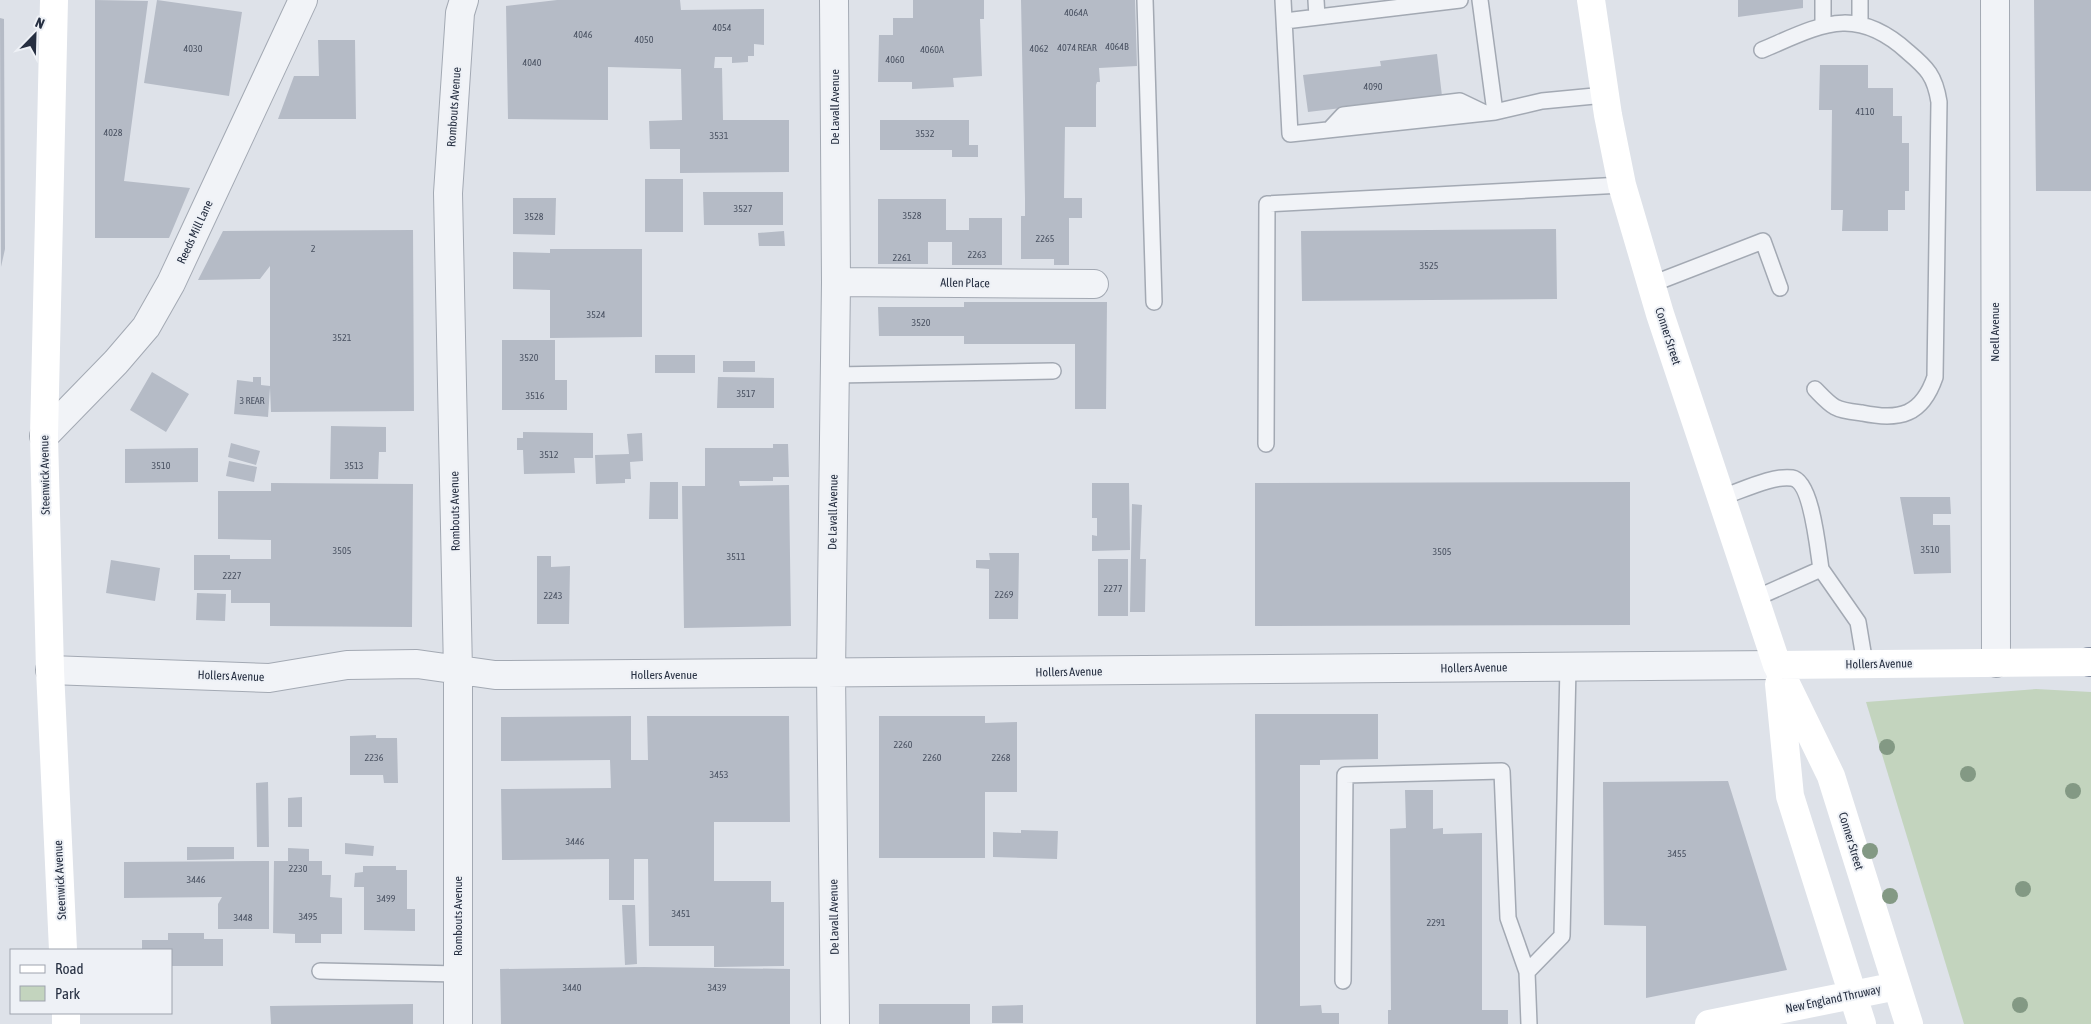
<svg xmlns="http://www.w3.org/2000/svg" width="2091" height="1024" viewBox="0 0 2091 1024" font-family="'Asap Condensed',sans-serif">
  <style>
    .green { fill: #c3d4be }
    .building { fill: #b5bbc6 }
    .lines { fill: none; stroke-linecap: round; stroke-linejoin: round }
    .lane-casing { stroke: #a3a9b3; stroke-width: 18 }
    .street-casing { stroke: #a3a9b3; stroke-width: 30 }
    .highway-casing { stroke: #848ea1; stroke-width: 30 }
    .lane { stroke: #f1f3f7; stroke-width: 15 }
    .street { stroke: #f1f3f7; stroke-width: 28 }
    .secondary { stroke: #fff; stroke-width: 28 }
    .highway { stroke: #fff; stroke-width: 28 }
    .tree { fill: #839984 }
    .labels { text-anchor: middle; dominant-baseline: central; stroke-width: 4; stroke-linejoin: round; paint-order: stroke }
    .number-label { font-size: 10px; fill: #4a5262 }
    .street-label { font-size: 12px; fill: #262f41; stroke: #eef1f6 }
  </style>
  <rect width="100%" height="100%" fill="#dee2e9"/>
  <path class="green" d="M2036,689L2091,692V1024H1964L1866,702Z"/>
  <path class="building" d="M95,0L148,1L124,181L190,188L169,238H95Z
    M157,0L242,12L229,96L144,83Z
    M557,0H680L681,10L764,9V45L754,44V56H748V62L732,63V57H715L714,68H722L723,120H789V172L680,173V149H650L649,121L682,120L681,69L608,67V120L508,119L506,6Z
    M913,0H984V19H980L982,76L953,78L954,87L912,89V82H878L879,35H893V18H913Z
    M1021,0H1135L1137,66L1099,68L1100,82H1097L1096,85V127H1065L1064,198H1082V218H1069V265H1054V259H1021V216H1025V198Z
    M1738,0H1803V8L1738,17Z
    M2034,0H2091V191H2036Z
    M0,18L4,19L5,249L1,267Z
    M318,40H355L356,119H278L294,76H319Z
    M1437,54L1442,96L1308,112L1303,75L1381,66L1380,61Z
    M1820,65H1868V88H1893V116H1902V143H1909V191H1905V210H1888V231H1842L1843,210H1831L1832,110H1819Z
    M880,120H969V145H978V157H952V150H880Z
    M645,179H683V232H645Z
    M703,192H783V225H704Z
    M513,198H556L555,235L513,234Z
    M878,199H946V230H969V218H1002V265H952V242H928V264H878Z
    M1556,229L1557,299L1302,301L1301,231Z
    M413,230L414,411L271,412L270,388L268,417L234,414L237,380L253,382V377H261V385L270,386V266L260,279L198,280L223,231Z
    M784,231L785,246H759L758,233Z
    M550,249H642V337L550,338V290L513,289V252L550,253Z
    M964,302H1107L1106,409H1075V344H964V336H879L878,307H964Z
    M502,340H555V380H567V410H502Z
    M655,355H695V373H655Z
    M723,361H755V372H723Z
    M152,372L189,394L166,432L130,410Z
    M718,377L774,378V408H717Z
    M331,426L386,427V452H379L378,479H330Z
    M523,432L593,433V458H574L575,473L524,474L523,450H517V438H523Z
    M642,433L643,461L630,462L631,479H625V483L596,484L595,455L629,454L627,434Z
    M231,443L260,451L256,465L228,457Z
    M773,444H788L789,477H773V481H739L740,486L789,485L791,626L684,628L682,486H705V448H773Z
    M198,448V482L125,483V449Z
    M229,461L257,467L254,482L226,476Z
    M650,482H678V519H649Z
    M1630,482V625L1255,626V483Z
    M271,483L413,484L412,627L270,626V603H231V590H194V555H230V559H271V540L218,539V491H271Z
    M1092,483H1129L1130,550L1092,551V535L1097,536V518H1092Z
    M1900,497H1950L1951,514H1933V525H1950L1951,573L1914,574Z
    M1132,504L1142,505L1140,559H1146L1145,612H1130Z
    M989,553H1019L1018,619H989V569L976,568V560H990Z
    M537,556H551V567L570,566L569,624H537Z
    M1098,559H1128V616H1098Z
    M111,560L160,568L155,601L106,593Z
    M197,593L226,594L225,621L196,620Z
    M1255,714H1378V759L1320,760V765H1300V1006L1321,1005L1322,1013H1339V1024H1256Z
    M631,716V760H648L647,716H789L790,822H714V881H771V902H784V966L714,967V946H649L648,859H634V900H609V859L502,860L501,789L611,788L610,760L501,761V717Z
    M879,716H985V723L1017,722V792H985V858H879Z
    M376,735V738H397L398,783H384L383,775H350V736Z
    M1728,781L1787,970L1646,998V926L1604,925L1603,782Z
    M268,782L269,847H257L256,783Z
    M1405,790H1433V829L1443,828V834L1482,833V1010H1508V1024H1388V1010H1391L1390,829L1406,828Z
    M302,797V827H288V798Z
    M1021,830L1058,831L1057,859L993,857V832L1021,833Z
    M345,843L374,846L373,856L345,854Z
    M187,847H234V859L187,860Z
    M288,848L309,849V861H322V875H331L330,897L342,898V934H321V943H295V934L273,933L274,861H288Z
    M269,861V929H218V904L222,897L124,898V862Z
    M363,866H396V870H407V909H415V931L364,930V887H354L355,873L363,872Z
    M622,905H635L637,964L625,965Z
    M168,933H204V939H223V966H171V950H142V940H168Z
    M644,967L790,969V1024H501L500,969Z
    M413,1004V1024H271L270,1006Z
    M879,1004H970V1024H879Z
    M1023,1005V1023H992V1006Z"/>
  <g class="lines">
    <g class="lane-casing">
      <path id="lane" d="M1145,0L1154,302
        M1283,0L1290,134L1495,112L1542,101L1605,95
        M1316,0L1317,17
        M1480,0L1495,112
        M1823,0V24
        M1285,21L1460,0
        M1860,23V0
        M1762,50C1819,26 1854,3 1908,52C1927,68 1935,76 1939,102L1935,377C1922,415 1900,421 1862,413C1854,412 1842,411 1835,407C1828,403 1821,395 1815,389
        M1329,130L1343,115L1460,101L1485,113
        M1652,284L1763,241L1780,288
        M835,375L1053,371
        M1266,444L1267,204L1622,185
        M1722,497C1741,491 1773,475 1792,478C1812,481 1818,551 1821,569
        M1756,598L1821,569L1858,622L1865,664
        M320,971L458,974
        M1343,981L1345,775L1502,771L1508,918L1527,972
        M1529,1024L1527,972L1562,936L1568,667"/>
    </g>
    <g class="street-casing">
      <path id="street" d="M834,0L836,282L831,674L835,1024
        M1995,0L1996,663
        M836,282L1094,284
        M44,436L116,362L146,327L171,283L303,0
        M50,670L269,678L347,665L417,664L495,675L1777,665
        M458,1024V671L448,193L460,13L464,0"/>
    </g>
    <g class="highway-casing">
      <path id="highway" d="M2089,662H2091"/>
    </g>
    <use href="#lane" class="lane"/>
    <use href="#street" class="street"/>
    <path class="secondary" d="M54,0L44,436L50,670L63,950
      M1591,0L1608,115L1622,185L1660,314L1777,665L1831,776L1909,1024
      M1777,665L2091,662
      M1779,684L1790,796L1862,1024
      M66,1013V1024
      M1709,1024L1897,986"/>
    <use href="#highway" class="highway"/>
  </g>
  <g class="tree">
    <circle cx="1887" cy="747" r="8"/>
    <circle cx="1968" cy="774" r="8"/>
    <circle cx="2073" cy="791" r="8"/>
    <circle cx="1870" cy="851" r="8"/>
    <circle cx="2023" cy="889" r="8"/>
    <circle cx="1890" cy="896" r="8"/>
    <circle cx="2020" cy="1005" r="8"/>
  </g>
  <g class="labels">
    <g class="number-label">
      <text x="1076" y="12">4064A</text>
      <text x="722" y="27">4054</text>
      <text x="583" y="34">4046</text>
      <text x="644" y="39">4050</text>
      <text x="1117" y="46">4064B</text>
      <text x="1077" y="47">4074 REAR</text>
      <text x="193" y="48">4030</text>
      <text x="1039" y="48">4062</text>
      <text x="932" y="49">4060A</text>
      <text x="895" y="59">4060</text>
      <text x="532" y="62">4040</text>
      <text x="1373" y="86">4090</text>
      <text x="1865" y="111">4110</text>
      <text x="113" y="132">4028</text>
      <text x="925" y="133">3532</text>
      <text x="719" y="135">3531</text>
      <text x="743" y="208">3527</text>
      <text x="912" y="215">3528</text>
      <text x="534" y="216">3528</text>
      <text x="1045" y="238">2265</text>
      <text x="313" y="248">2</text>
      <text x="977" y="254">2263</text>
      <text x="902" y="257">2261</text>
      <text x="1429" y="265">3525</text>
      <text x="596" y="314">3524</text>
      <text x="921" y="322">3520</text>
      <text x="342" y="337">3521</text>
      <text x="529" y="357">3520</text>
      <text x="746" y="393">3517</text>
      <text x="535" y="395">3516</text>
      <text x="252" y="400">3 REAR</text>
      <text x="549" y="454">3512</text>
      <text x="161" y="465">3510</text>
      <text x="354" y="465">3513</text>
      <text x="1930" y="549">3510</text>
      <text x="342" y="550">3505</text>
      <text x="1442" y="551">3505</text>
      <text x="736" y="556">3511</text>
      <text x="232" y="575">2227</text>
      <text x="1113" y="588">2277</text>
      <text x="1004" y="594">2269</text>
      <text x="553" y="595">2243</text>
      <text x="903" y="744">2260</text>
      <text x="374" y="757">2236</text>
      <text x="932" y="757">2260</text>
      <text x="1001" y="757">2268</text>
      <text x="719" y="774">3453</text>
      <text x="575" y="841">3446</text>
      <text x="1677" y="853">3455</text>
      <text x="298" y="868">2230</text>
      <text x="196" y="879">3446</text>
      <text x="386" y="898">3499</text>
      <text x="681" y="913">3451</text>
      <text x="308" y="916">3495</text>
      <text x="243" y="917">3448</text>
      <text x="1436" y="922">2291</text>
      <text x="572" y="987">3440</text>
      <text x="717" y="987">3439</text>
    </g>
    <g class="street-label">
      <text transform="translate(454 107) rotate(-86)">Rombouts Avenue</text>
      <text transform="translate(835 107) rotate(-90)">De Lavall Avenue</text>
      <text transform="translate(195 232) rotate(-65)">Reeds Mill Lane</text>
      <text transform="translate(965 283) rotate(1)">Allen Place</text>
      <text transform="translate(1995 332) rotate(-90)">Noell Avenue</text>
      <text transform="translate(1668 336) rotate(72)">Conner Street</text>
      <text transform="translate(45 475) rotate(-91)">Steenwick Avenue</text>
      <text transform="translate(455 511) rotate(-91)">Rombouts Avenue</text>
      <text transform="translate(833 512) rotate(-89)">De Lavall Avenue</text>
      <text transform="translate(1879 664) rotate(-1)">Hollers Avenue</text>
      <text transform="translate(1474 668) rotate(-1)">Hollers Avenue</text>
      <text transform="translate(1069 672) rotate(-1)">Hollers Avenue</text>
      <text x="664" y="675">Hollers Avenue</text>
      <text transform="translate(231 676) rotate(2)">Hollers Avenue</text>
      <text transform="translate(1851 841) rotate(73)">Conner Street</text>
      <text transform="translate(60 880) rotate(-93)">Steenwick Avenue</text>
      <text transform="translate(458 916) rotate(-90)">Rombouts Avenue</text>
      <text transform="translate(834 917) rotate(-91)">De Lavall Avenue</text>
      <text transform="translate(1833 999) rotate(-12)">New England Thruway</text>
    </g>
  </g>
  <rect x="10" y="949" width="162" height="65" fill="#eef1f6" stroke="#9ea3ae"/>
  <rect x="20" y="965" width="25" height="8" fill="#ffffff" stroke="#9ea3ae"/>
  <text x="55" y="974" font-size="15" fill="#262f41">Road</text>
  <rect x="20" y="986" width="25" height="15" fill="#c3d4be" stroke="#9ea3ae"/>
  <text x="55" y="999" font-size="15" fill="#262f41">Park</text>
  <g transform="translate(35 35) rotate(23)" stroke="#eef1f6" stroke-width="4" paint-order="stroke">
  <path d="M0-4L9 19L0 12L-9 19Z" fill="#262f41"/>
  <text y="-8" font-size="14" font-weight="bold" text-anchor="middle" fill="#262f41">N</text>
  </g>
</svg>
